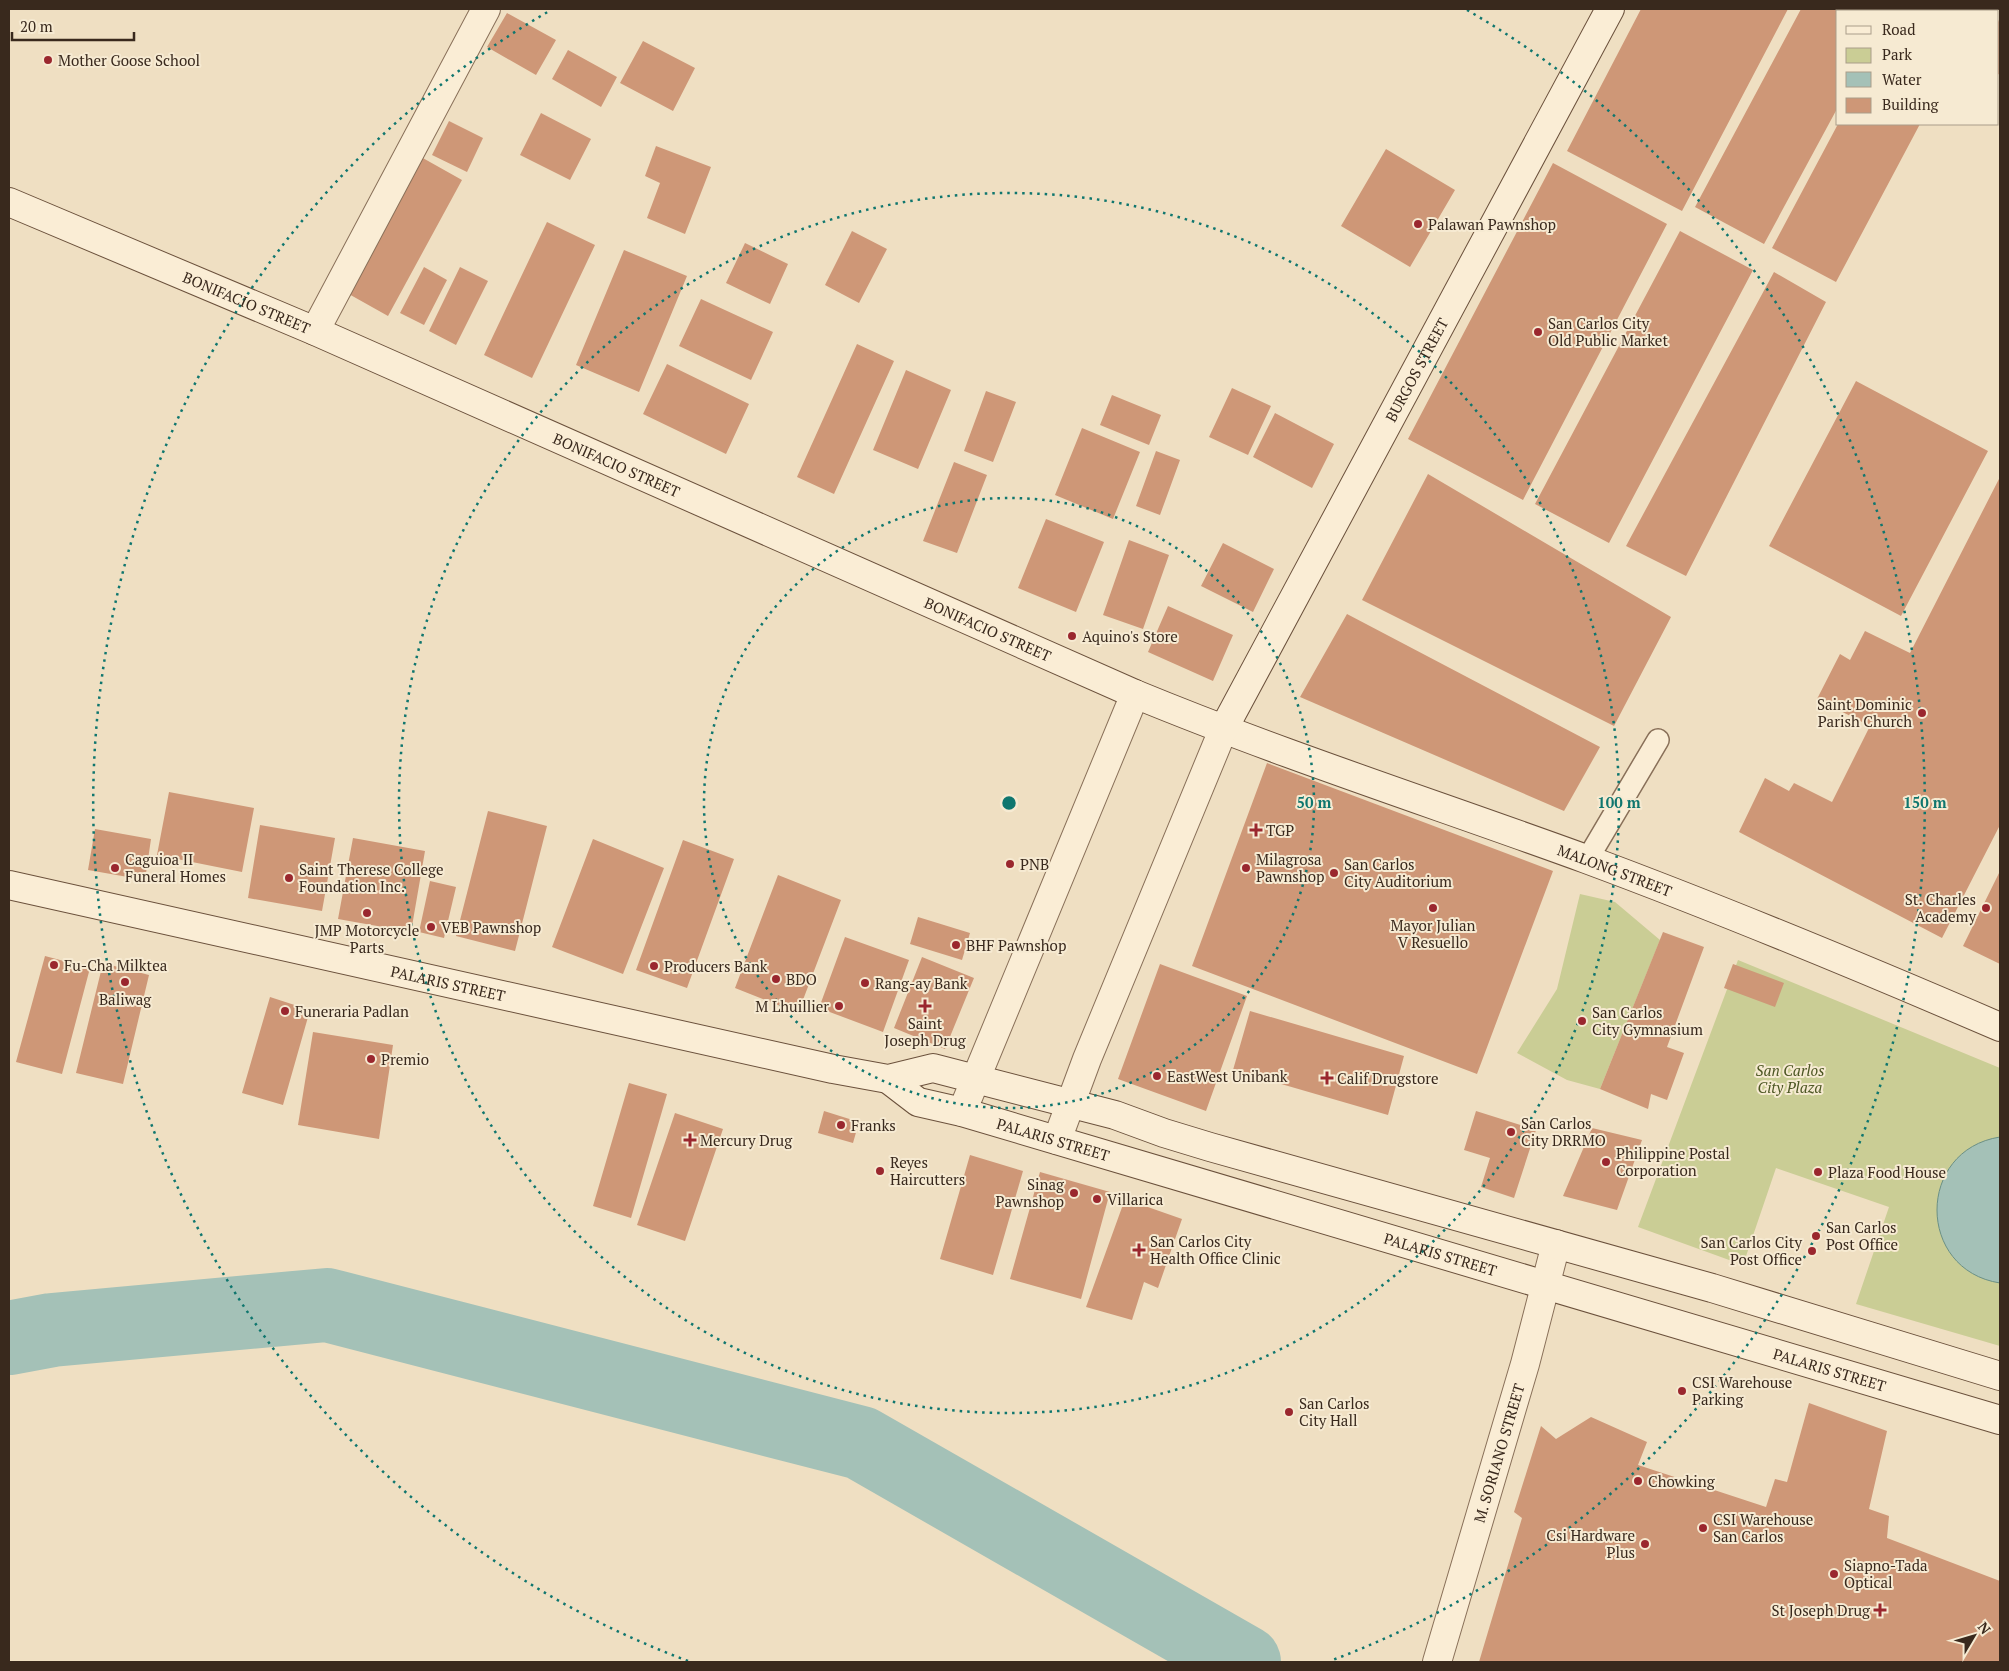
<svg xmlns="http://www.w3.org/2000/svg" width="2009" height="1671" viewBox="0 0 2009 1671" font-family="'PT Serif',serif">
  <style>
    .green { fill: #cacd95 }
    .water { fill: #a4c1b7; stroke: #6b9085 }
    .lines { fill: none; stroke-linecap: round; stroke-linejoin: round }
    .river { stroke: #a4c1b7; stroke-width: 74 }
    .building { fill: #ce9777 }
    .lane-casing { stroke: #897059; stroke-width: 24 }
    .street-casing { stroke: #897059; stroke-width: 30 }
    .secondary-casing { stroke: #6b513c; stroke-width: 30 }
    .lane { stroke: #faedd5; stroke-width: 21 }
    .street { stroke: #faedd5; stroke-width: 28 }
    .secondary { stroke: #faedd5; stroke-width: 28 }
    .ring { fill: none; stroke: #0f766e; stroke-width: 2.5; stroke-dasharray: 2.5 5 }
    .poi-dot { fill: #9a272e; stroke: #f6ead2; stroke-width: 2 }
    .labels { text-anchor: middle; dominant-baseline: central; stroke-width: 4; stroke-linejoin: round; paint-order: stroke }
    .poi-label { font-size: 15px; fill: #39291d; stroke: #f6ead2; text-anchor: start }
    .street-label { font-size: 15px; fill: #39291d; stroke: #f6ead2 }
    .park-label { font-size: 15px; font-style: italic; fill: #4c5623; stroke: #f6ead2 }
    .centre { fill: #0f766e; stroke: #f6ead2; stroke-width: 2.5 }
    .ring-label { font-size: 15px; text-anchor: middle; font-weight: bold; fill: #0f766e; stroke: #f6ead2; stroke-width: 4; stroke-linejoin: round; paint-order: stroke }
  </style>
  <rect width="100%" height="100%" fill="#efdfc2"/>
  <path class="green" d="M1580,894L1615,902L1660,940L1600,1089L1567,1080L1517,1053L1557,989Z
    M1738,960L2000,1068V1346L1856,1304L1889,1207L1776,1168L1743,1265L1638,1227Z"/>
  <path class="water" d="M2000,1137V1283C1916,1270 1916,1150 2000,1137Z"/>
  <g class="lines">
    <path class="river" d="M9,1338L52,1330L327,1305L861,1443L1244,1662"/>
  </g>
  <path class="building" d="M1641,9H1788L1682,211L1567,151Z
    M1801,9H1838L1843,11H1838V107L1764,244L1695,207Z
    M1850,9H1980L1979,11H1855Z
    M507,13L556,40L536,75L487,47Z
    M2000,17V75L1998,74V22Z
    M643,41L695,68L673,111L620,83Z
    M568,50L617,77L601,107L552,79Z
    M541,113L591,139L570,180L520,155Z
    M449,121L483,138L467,172L432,155Z
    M1838,124H1920L1836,282L1772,248Z
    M656,146L711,167L685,234L647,218L660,183L645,176Z
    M1386,149L1455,190L1410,267L1341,226Z
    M421,157L462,180L388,316L347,293Z
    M1553,163L1667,224L1523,500L1408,439Z
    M547,222L595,245L532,378L484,355Z
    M852,231L887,249L859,303L825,285Z
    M1680,231L1753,270L1609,543L1535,504Z
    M745,243L788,264L770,304L726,283Z
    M624,250L687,276L639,392L576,365Z
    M424,267L447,280L424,325L400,313Z
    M460,267L488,281L456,345L429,331Z
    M1774,272L1826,302L1686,576L1626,546Z
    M701,299L773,332L751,380L679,346Z
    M857,344L894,361L834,494L797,477Z
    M667,364L749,404L726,454L643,414Z
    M906,370L951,390L918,469L873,450Z
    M1856,381L1988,451L1901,616L1769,546Z
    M1232,388L1271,406L1248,455L1209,437Z
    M986,391L1016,402L993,462L964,451Z
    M1112,395L1161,415L1149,445L1100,425Z
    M1275,413L1334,444L1312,488L1253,457Z
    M1082,428L1140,452L1113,519L1055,495Z
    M1156,451L1180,460L1160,515L1136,506Z
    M954,462L987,475L957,553L923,541Z
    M1428,474L1671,617L1614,726L1362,600Z
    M2000,477V825L1942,938L1739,832L1765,778L1789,791L1794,783L1832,802L1870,726L1817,699L1840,654L1850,660L1865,631L1910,653Z
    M1046,519L1104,542L1076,612L1018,588Z
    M1129,540L1169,555L1143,629L1103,615Z
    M1223,543L1274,569L1253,612L1201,586Z
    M1168,606L1233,635L1213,681L1148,652Z
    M1347,614L1600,747L1564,811L1300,697Z
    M1267,763L1553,871L1477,1074L1192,966Z
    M169,792L254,808L242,872L157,855Z
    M488,811L547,826L515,951L456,936Z
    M260,825L335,838L322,911L248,898Z
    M95,829L151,839L145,880L88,870Z
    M353,838L425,851L411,932L338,919Z
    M593,839L664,868L623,974L552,947Z
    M683,840L734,859L687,988L636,970Z
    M2000,871V964L1963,946Z
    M778,875L841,900L798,1013L735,988Z
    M430,881L456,887L444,938L419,932Z
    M918,917L970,933L962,960L910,944Z
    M1663,932L1704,947L1667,1047L1684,1053L1667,1100L1651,1094L1648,1109L1600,1089Z
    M845,937L909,960L883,1032L819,1008Z
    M45,956L90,968L62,1074L16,1062Z
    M922,957L974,978L945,1049L894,1028Z
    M103,963L149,975L123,1084L76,1073Z
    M1160,964L1247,996L1206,1111L1118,1079Z
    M1733,964L1784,983L1775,1007L1724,988Z
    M270,997L310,1010L283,1105L242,1093Z
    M1250,1011L1404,1056L1388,1115L1233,1070Z
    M313,1032L393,1045L379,1139L298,1125Z
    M629,1083L667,1094L631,1218L593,1206Z
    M824,1111L859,1122L853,1143L818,1133Z
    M1476,1111L1536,1130L1514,1198L1481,1187L1490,1158L1464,1150Z
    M675,1113L723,1129L685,1241L637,1225Z
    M1592,1128L1642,1140L1617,1210L1563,1196Z
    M970,1155L1023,1171L993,1275L940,1259Z
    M1040,1172L1110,1192L1081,1299L1010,1279Z
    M1125,1199L1182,1219L1158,1288L1144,1282L1132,1320L1086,1307Z
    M1809,1403L1887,1431L1869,1509L1889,1516L1887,1538L2000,1581V1662H1479L1522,1518L1514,1512L1541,1426L1556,1439L1591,1417L1647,1442L1638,1465L1766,1507L1775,1479L1787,1482Z"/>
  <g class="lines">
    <g class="lane-casing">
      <path id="lane" d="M1587,860L1658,740"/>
    </g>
    <g class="street-casing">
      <g id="street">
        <path d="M315,331L486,9"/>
        <path d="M962,1112L1135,694"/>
        <path d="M1057,1140L1087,1059L1223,730"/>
        <path id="s1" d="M1437,1662L1525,1364L1556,1244"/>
      </g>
    </g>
    <g class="secondary-casing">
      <g id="secondary">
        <path id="s2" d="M9,202L315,331L1135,694C1283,755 1435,804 1586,859C1726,911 1863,968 2000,1027"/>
        <path id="s3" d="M1223,730L1610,9"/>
        <path id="s4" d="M9,885L833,1069L888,1079L933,1068L1115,1115L1164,1133L1210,1147L1712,1288L2000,1376"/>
        <path id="s5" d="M888,1079L918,1102L962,1112L2000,1420"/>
      </g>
    </g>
    <use href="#lane" class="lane"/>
    <use href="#street" class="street"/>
    <use href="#secondary" class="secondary"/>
  </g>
  <g class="ring">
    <circle cx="1009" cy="803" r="305"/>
    <circle cx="1009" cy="803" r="610"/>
    <path d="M688 1661A916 916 0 0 1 551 10M1467 10A916 916 0 0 1 1330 1661"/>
  </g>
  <g class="poi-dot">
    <circle cx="48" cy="60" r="5"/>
    <circle cx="1418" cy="224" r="5"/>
    <circle cx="1538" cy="332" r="5"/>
    <circle cx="1072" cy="636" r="5"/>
    <circle cx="1922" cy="713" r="5"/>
    <path d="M1253.5 822.5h5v5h5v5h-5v5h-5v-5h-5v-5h5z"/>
    <circle cx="1010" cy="864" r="5"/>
    <circle cx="115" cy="868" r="5"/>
    <circle cx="1246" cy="868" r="5"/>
    <circle cx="1334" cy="873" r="5"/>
    <circle cx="289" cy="878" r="5"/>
    <circle cx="1433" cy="908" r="5"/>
    <circle cx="1986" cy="908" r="5"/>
    <circle cx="367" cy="913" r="5"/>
    <circle cx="431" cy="927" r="5"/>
    <circle cx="956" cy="945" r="5"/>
    <circle cx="54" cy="965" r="5"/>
    <circle cx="654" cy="966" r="5"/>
    <circle cx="776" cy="979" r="5"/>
    <circle cx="125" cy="982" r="5"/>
    <circle cx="865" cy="983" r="5"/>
    <circle cx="839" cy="1006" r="5"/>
    <path d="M922.5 998.5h5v5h5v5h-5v5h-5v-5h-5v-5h5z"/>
    <circle cx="285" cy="1011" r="5"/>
    <circle cx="1582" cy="1021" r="5"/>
    <circle cx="371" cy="1059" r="5"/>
    <circle cx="1157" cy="1076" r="5"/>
    <path d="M1324.5 1070.5h5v5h5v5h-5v5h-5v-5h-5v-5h5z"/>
    <circle cx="841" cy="1125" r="5"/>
    <circle cx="1511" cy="1132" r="5"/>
    <path d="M687.5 1132.5h5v5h5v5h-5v5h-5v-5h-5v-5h5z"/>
    <circle cx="1606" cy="1162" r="5"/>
    <circle cx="880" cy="1171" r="5"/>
    <circle cx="1818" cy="1172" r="5"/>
    <circle cx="1074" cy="1193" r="5"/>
    <circle cx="1097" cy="1199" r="5"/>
    <circle cx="1816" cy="1236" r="5"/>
    <path d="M1136.5 1242.5h5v5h5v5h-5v5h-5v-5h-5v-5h5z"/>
    <circle cx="1812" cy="1251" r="5"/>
    <circle cx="1682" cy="1391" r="5"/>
    <circle cx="1289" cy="1412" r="5"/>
    <circle cx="1638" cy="1481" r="5"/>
    <circle cx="1703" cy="1528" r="5"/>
    <circle cx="1645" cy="1544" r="5"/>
    <circle cx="1834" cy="1574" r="5"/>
    <path d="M1877.5 1602.5h5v5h5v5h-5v5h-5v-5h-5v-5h5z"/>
  </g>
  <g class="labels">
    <g class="poi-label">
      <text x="58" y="60">Mother Goose School</text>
      <text x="1428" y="224">Palawan Pawnshop</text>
      <text x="1548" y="323">San Carlos City<tspan x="1548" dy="17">Old Public Market</tspan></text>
      <text x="1082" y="636">Aquino's Store</text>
      <text x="1912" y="704" text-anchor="end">Saint Dominic<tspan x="1912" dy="17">Parish Church</tspan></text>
      <text x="1266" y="830">TGP</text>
      <text x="125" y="859">Caguioa II<tspan x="125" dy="17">Funeral Homes</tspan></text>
      <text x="1256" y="859">Milagrosa<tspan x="1256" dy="17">Pawnshop</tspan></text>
      <text x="1020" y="864">PNB</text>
      <text x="1344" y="864">San Carlos<tspan x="1344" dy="17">City Auditorium</tspan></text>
      <text x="299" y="869">Saint Therese College<tspan x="299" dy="17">Foundation Inc.</tspan></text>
      <text x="1976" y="899" text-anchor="end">St. Charles<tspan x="1976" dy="17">Academy</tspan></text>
      <text x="1433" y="925" text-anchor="middle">Mayor Julian<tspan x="1433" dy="17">V Resuello</tspan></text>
      <text x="441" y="927">VEB Pawnshop</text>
      <text x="367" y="930" text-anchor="middle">JMP Motorcycle<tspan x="367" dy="17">Parts</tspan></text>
      <text x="966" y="945">BHF Pawnshop</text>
      <text x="64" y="965">Fu-Cha Milktea</text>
      <text x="664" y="966">Producers Bank</text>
      <text x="786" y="979">BDO</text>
      <text x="875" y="983">Rang-ay Bank</text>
      <text x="125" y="999" text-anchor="middle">Baliwag</text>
      <text x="829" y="1006" text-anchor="end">M Lhuillier</text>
      <text x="295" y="1011">Funeraria Padlan</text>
      <text x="1592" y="1012">San Carlos<tspan x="1592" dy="17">City Gymnasium</tspan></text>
      <text x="925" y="1023" text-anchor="middle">Saint<tspan x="925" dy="17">Joseph Drug</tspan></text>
      <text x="381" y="1059">Premio</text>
      <text x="1167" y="1076">EastWest Unibank</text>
      <text x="1337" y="1078">Calif Drugstore</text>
      <text x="1521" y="1123">San Carlos<tspan x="1521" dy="17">City DRRMO</tspan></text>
      <text x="851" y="1125">Franks</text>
      <text x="700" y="1140">Mercury Drug</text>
      <text x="1616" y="1153">Philippine Postal<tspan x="1616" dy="17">Corporation</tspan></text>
      <text x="890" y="1162">Reyes<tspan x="890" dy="17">Haircutters</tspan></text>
      <text x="1828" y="1172">Plaza Food House</text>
      <text x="1064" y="1184" text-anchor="end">Sinag<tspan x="1064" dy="17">Pawnshop</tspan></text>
      <text x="1107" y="1199">Villarica</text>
      <text x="1826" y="1227">San Carlos<tspan x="1826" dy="17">Post Office</tspan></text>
      <text x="1150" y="1241">San Carlos City<tspan x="1150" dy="17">Health Office Clinic</tspan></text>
      <text x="1802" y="1242" text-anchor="end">San Carlos City<tspan x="1802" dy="17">Post Office</tspan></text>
      <text x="1692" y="1382">CSI Warehouse<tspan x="1692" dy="17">Parking</tspan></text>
      <text x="1299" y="1403">San Carlos<tspan x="1299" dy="17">City Hall</tspan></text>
      <text x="1648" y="1481">Chowking</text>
      <text x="1713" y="1519">CSI Warehouse<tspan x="1713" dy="17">San Carlos</tspan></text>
      <text x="1635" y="1535" text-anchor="end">Csi Hardware<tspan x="1635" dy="17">Plus</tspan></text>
      <text x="1844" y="1565">Siapno-Tada<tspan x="1844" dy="17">Optical</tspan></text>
      <text x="1870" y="1610" text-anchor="end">St Joseph Drug</text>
    </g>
    <g class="street-label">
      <text stroke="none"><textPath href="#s2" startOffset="258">BONIFACIO STREET</textPath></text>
      <text stroke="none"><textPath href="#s3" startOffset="409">BURGOS STREET</textPath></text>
      <text stroke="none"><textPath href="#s2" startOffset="662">BONIFACIO STREET</textPath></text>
      <text stroke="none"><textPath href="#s2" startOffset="1068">BONIFACIO STREET</textPath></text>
      <text stroke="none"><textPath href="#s2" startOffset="1740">MALONG STREET</textPath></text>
      <text stroke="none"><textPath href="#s4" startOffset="450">PALARIS STREET</textPath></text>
      <text stroke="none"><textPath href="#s5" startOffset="178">PALARIS STREET</textPath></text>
      <text stroke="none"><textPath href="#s5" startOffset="582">PALARIS STREET</textPath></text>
      <text stroke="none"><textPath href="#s5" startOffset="988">PALARIS STREET</textPath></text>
      <text stroke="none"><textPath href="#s1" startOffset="218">M. SORIANO STREET</textPath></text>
    </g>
    <g class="park-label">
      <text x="1790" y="1070">San Carlos<tspan x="1790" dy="17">City Plaza</tspan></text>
    </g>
  </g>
  <circle cx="1009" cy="803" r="8" class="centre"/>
  <g class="ring-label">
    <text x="1314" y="808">50 m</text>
    <text x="1619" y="808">100 m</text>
    <text x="1925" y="808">150 m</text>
  </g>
  <rect width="2009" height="1671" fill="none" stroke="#39291d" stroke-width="20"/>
  <rect x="1836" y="10" width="162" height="115" fill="#f6ead2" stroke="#aa9d8a"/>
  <rect x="1846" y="26" width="25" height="8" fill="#faedd5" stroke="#aa9d8a"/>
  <text x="1882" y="35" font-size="15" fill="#39291d">Road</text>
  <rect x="1846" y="48" width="25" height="15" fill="#cacd95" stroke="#aa9d8a"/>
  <text x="1882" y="60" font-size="15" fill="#39291d">Park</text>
  <rect x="1846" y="72" width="25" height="15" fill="#a4c1b7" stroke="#aa9d8a"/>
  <text x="1882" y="85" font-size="15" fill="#39291d">Water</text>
  <rect x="1846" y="98" width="25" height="15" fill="#ce9777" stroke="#aa9d8a"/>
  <text x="1882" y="110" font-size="15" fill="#39291d">Building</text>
  <g transform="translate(1974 1636) rotate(52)" stroke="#f6ead2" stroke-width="4" paint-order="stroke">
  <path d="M0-4L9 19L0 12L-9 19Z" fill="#39291d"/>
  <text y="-8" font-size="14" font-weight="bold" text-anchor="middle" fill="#39291d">N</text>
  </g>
  <path d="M12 32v8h122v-8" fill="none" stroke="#39291d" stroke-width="2.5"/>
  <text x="20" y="32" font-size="15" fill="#39291d" stroke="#f6ead2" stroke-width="4" paint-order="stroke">20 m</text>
</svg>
